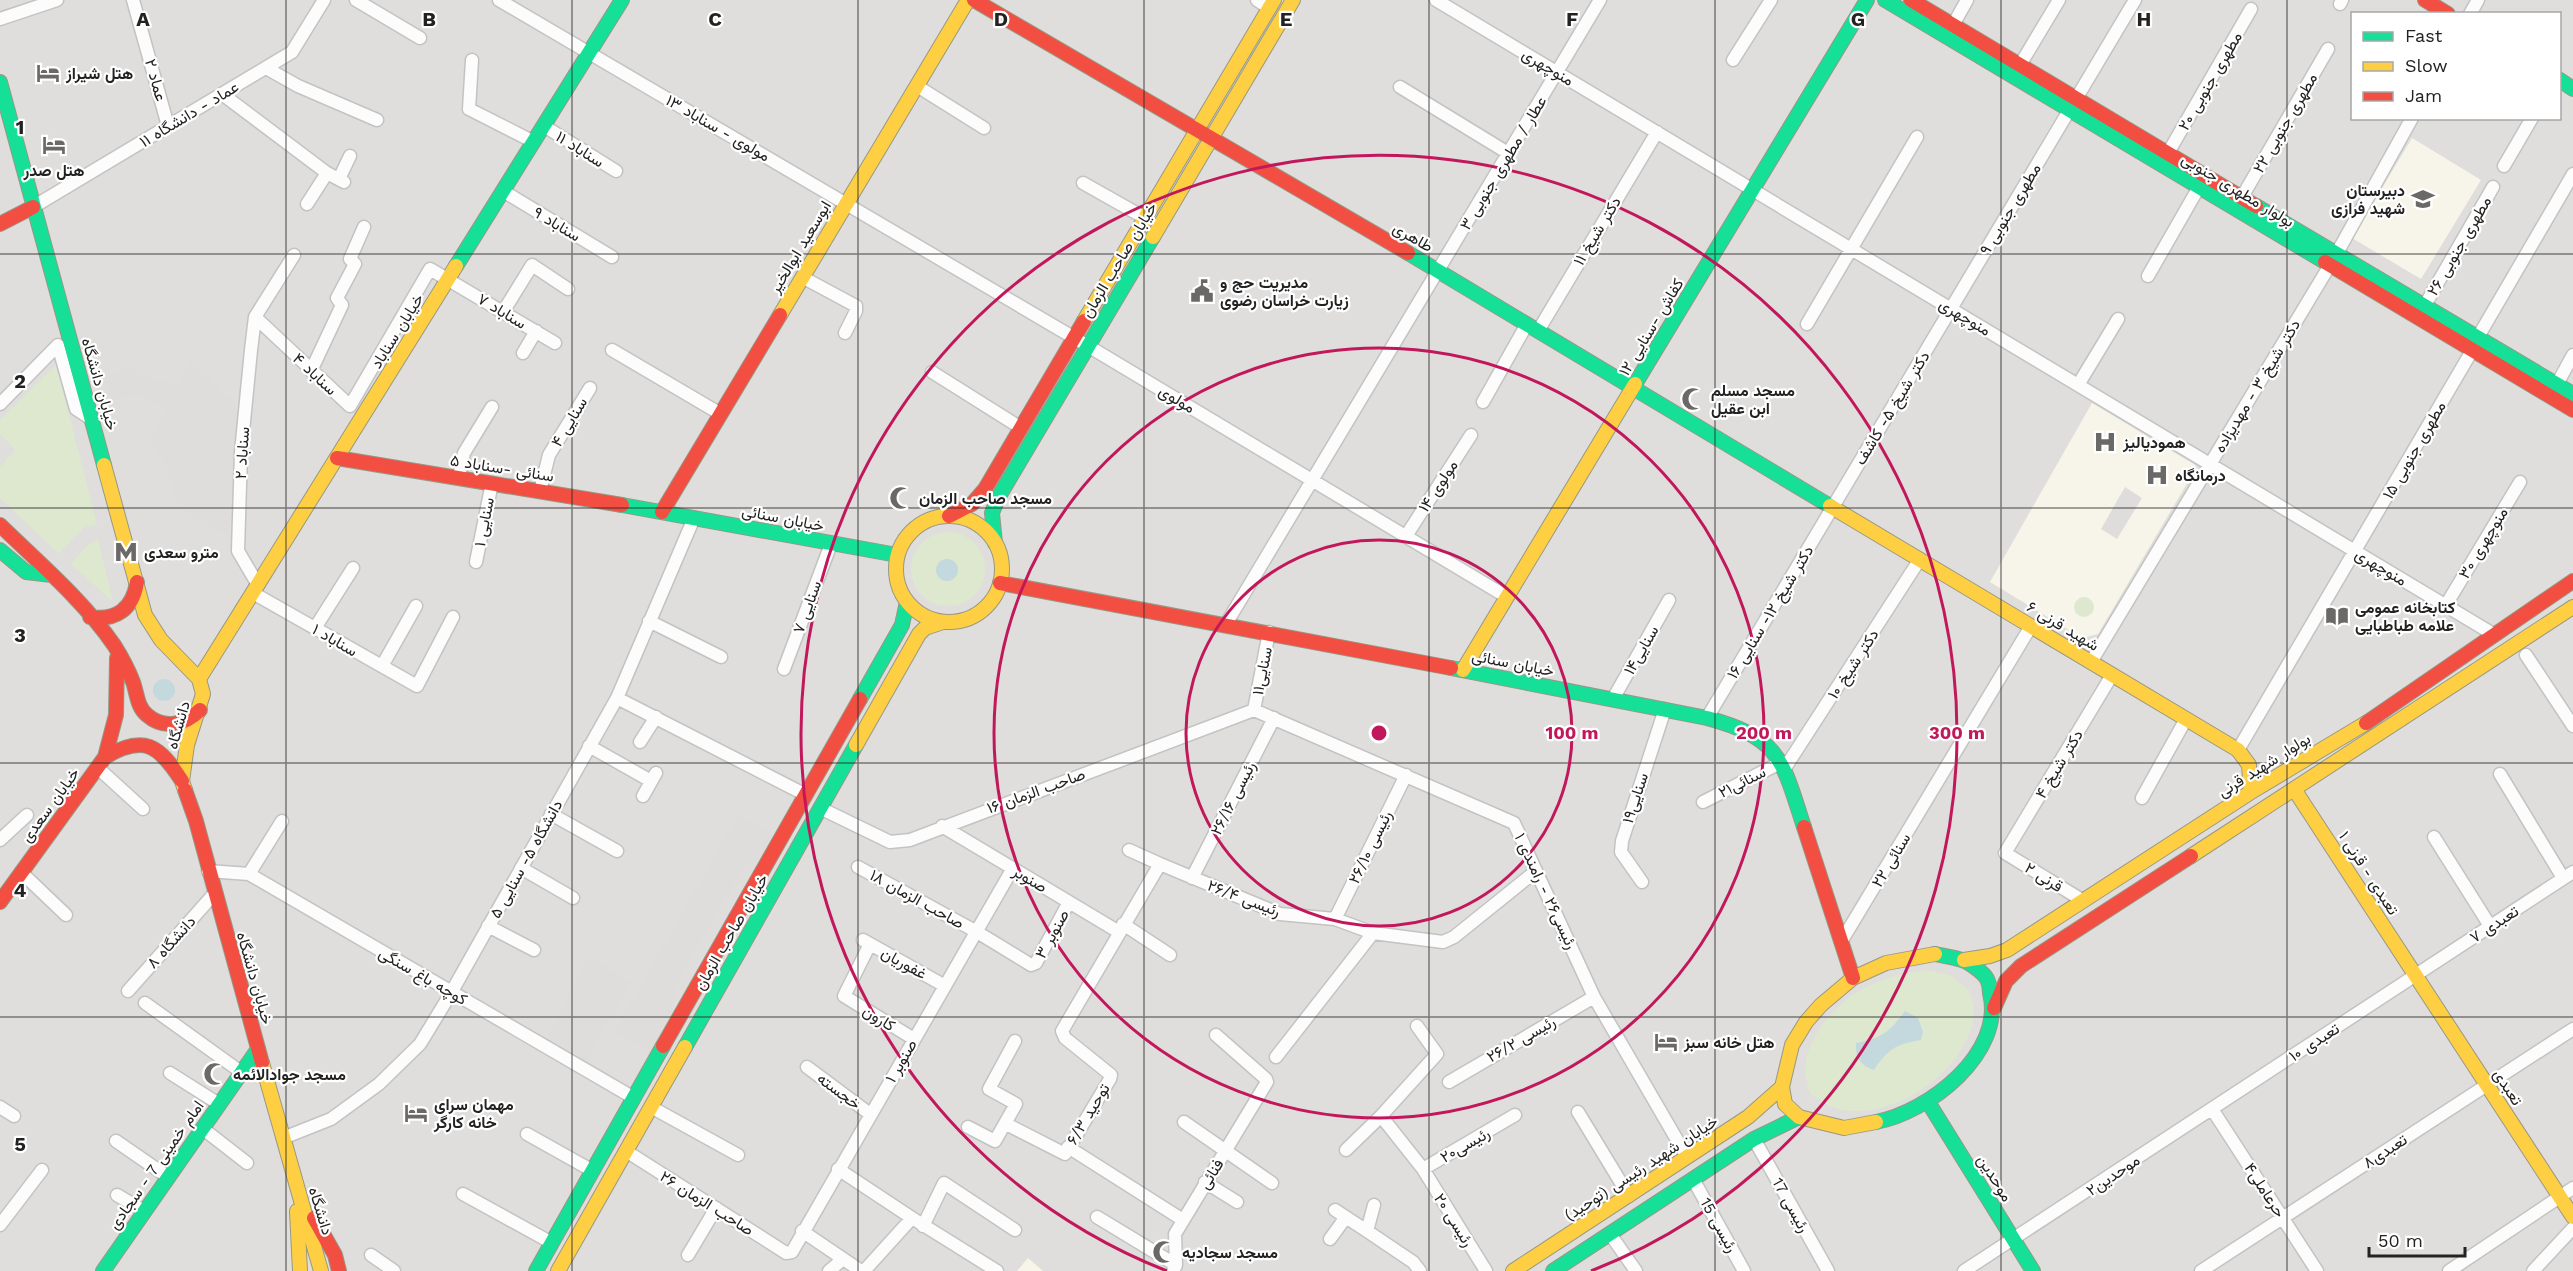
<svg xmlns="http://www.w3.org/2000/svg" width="2573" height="1271" viewBox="0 0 2573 1271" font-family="'Work Sans',Vazirmatn,sans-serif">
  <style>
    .residential { fill: #dfdedc; fill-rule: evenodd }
    .education { fill: #f7f5e9 }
    .grass { fill: #dde8ce; fill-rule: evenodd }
    .parking { fill: #dedddc }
    .water { fill: #c3d9de }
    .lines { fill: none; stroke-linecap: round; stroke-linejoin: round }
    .street-casing { stroke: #c3c3c1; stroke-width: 15 }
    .fast-casing { stroke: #979885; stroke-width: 16 }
    .slow-casing { stroke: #979885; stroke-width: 16 }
    .jam-casing { stroke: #979885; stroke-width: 16 }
    .street { stroke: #fdfcfc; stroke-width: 12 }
    .fast { stroke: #16e098; stroke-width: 14 }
    .slow { stroke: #ffcf43; stroke-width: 14 }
    .jam { stroke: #f24e42; stroke-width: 14 }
    .grid { fill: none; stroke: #222; stroke-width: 1.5; stroke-opacity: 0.55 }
    .ring { fill: none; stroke: #c2185b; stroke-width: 3 }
    .labels { text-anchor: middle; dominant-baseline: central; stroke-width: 4.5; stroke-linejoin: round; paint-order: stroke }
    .street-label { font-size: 16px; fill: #222; stroke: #fff }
    .poi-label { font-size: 16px; font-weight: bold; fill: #222; stroke: #fff; text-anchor: start }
    .grid-label { font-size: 20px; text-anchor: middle; font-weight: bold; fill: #222; stroke: #fff; stroke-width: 4.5; stroke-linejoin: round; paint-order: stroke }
    .centre { fill: #c2185b; stroke: #fff; stroke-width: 3 }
    .ring-label { font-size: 18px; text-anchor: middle; font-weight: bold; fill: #c2185b; stroke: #fff; stroke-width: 4.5; stroke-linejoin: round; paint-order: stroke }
  </style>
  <rect width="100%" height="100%" fill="#f0eeeb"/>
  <path class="residential" d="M0,0H2573V1271H0ZM2352,14H2560V118H2352Z"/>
  <path class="education" d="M2412,138L2481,180L2421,279L2352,238Z
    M2092,403L2195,465V470L2098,634L2082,638L1990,582Z
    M1028,1258L1043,1271H1017Z"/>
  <path class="grass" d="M56,365L97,524L83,528L59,554L0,498V467L15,450L0,434V420Z
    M911 569a37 37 0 1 1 74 0a37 37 0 1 1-74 0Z
    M98,539L113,602L71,564L87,546Z
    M2074 607a10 10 0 1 1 20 0a10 10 0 1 1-20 0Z
    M1926,970L1950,975L1969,990C1971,998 1975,1008 1974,1017C1969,1047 1947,1072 1922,1089C1895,1108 1848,1122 1820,1100C1817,1098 1811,1095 1809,1091C1808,1088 1807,1082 1806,1078C1802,1060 1811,1042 1821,1027C1846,991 1884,975 1926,970ZM1905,1011L1921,1039L1902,1043L1885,1053L1857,1057L1856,1043C1882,1038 1890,1032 1905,1011Z"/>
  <path class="parking" d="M190,361L237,404L230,537L179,508L167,466L149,442L165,411L145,395L111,399L104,379L127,364L135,373L178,385Z
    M2125,487L2142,498L2117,539L2101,529Z
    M738,816L773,835L760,858L742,870L675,987L670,1019L651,1053L614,1033Z
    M589,956L631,983L584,1064L544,1041Z"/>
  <path class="water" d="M936 570a11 11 0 1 1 22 0a11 11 0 1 1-22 0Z
    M153 690a11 11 0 1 1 22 0a11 11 0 1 1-22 0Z
    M1905,1011L1918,1018L1923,1032L1921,1040C1896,1044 1888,1049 1874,1070C1860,1066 1855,1057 1856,1043C1882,1038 1890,1032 1905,1011Z"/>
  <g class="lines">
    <g class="street-casing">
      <path id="street" d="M133,0L168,126
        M356,0L420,38
        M499,0L1088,346L1507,597
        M1257,0L1269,8
        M1436,0L2493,634
        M2340,4L2342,0
        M2470,14L2478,0
        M0,19L57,0
        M1953,25L1967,0
        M472,60L469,109L534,142
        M1733,60L1771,0
        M2020,65L2059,0
        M266,68L298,86L377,120
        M917,86L984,128
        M1400,87L1508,153
        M222,94L327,173L344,182
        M544,126L616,171
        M2168,153L2251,9
        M2504,166L2532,118
        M339,179L350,156
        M1083,183L1145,218
        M503,191L612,257
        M2242,197L2328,49
        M307,204L327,173
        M33,207L292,52L324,0
        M2337,253L2412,118
        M2148,276L2199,187
        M802,277L856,306V311L845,333
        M2425,305L2493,187
        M503,312L532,265L568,289
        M255,317L350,406L430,269L555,343
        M1807,324L1917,137
        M1538,331L1657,132
        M2478,337L2573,174
        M612,350L719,413
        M523,353L536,331
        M311,371L342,305L337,298L355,264L350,259L364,227
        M932,372L1021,428
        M2557,384L2573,355
        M2078,385L2118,319
        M1483,402L1527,324
        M0,404L58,345L76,409L93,420
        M459,477L464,453L492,407
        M540,491L549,455L590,388
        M1406,536L1471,435
        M476,562L492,483
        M258,585L238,551L241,452L251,350L255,317L294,255
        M253,593L417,686L453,617
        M2446,605L2520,482
        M649,621L721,657
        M1226,624L1600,0
        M315,628L353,568
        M2526,655L2573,726
        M2091,662L2330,265
        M382,666L416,606
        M784,669L831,544
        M617,698L806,795
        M1613,699L1669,600
        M1254,710L1514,823L1594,997L1687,1157
        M1254,710L1269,632
        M1707,718L2135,0
        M640,742L656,717
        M589,746L651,781
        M2238,750L2473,349
        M98,768L143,809
        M1785,768L1920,559
        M2500,774L2563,878
        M643,796L656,773
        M2142,798L2186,719
        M1703,802L1782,762
        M820,808L890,842L910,840L1254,710
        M551,814L617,851
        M942,826L1119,932
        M2434,837L2490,926
        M0,840L27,815
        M1129,850L1160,864
        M858,867L977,932L1031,965L1036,963L1069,902
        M521,868L573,898
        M208,871L249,874L634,1098
        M21,872L66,915
        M249,874L282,821
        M1192,878L1274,718
        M1642,882L1621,852L1622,841L1665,709
        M2082,900L2005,853L2112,675
        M1335,919L1406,775
        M1123,924L1170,955
        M488,926L534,950
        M863,940L945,986
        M1841,942L2031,626
        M870,944L844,996L914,1039
        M128,991L214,894
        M145,1003L241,1072
        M1276,1057L1373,933
        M807,1067L870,1114
        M170,1073L219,1104
        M1449,1082L1594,997
        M0,1107L14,1116
        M651,1107L738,1155
        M2212,1109L2317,1271
        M1578,1112L1629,1196
        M1381,1116L1437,1054L1417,1026
        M1184,1122L1272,1183
        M1006,1124L1065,1154L1110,1079L1111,1075L1065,1038L1062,1031L1160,864L1280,914L1335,919L1373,933L1443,942L1454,937L1536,871
        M968,1127L995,1141L1016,1104L989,1089L1015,1041
        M202,1128L247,1163
        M527,1134L593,1171
        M283,1138L331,1119L379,1084L420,1044L451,993L617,698L694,518
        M1754,1139L1828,1271
        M116,1141L168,1177
        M1068,1147L1183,1220
        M1346,1150L1381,1116L1423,1169L1486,1271
        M626,1151L786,1253L792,1252L1013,868
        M838,1169L912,1218L997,1271
        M1423,1169L1515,1115
        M1693,1179L1744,1271
        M1205,1182L1237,1202
        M463,1194L552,1243
        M117,1195L144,1211
        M1374,1205L1367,1231L1413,1262L1420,1271
        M1335,1210L1367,1231
        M1097,1217L1176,1265
        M0,1225L42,1170
        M923,1226L944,1183L1015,1230
        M802,1231L861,1271
        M1610,1234L1636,1271
        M1330,1239L1346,1217
        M371,1255L394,1271
        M688,1255L716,1208
        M829,1271L843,1259
        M864,1271L912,1218
        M1173,1271L1176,1265L1175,1234L1267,1082L1266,1079L1216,1035
        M1964,1271L2573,872
        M2201,1271L2573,1029
        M2449,1271L2573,1188
        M2533,1271L2573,1228"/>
    </g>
    <g class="fast-casing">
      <path id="fast" d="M1885,0L2325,262
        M2560,80L2573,89
        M0,82L104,465
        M2256,206L2573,394
        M1408,253L1830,506
        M456,266L622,0
        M1635,384L1867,0
        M622,505L897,555
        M995,543L992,513L998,498L1153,237
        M0,550L26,572L52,575
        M1451,668L1707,718C1781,738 1782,760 1804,827
        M860,699L902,625L907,602
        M685,1047L856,745
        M1928,1102L2033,1271
        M1876,1122C1929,1112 2005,1053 1990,993C1990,989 1989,983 1987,979C1984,973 1969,962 1962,960C1954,957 1944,956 1935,954
        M103,1271L258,1049
        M536,1271L663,1046
        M1553,1271L1754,1139L1799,1117"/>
    </g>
    <g class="slow-casing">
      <path id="slow" d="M1153,237L1293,0
        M780,315L968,0
        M1084,321L1274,0
        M104,465L145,615L161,640L199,679L203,694L187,745L182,781L185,790
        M1830,506L2238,750L2249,765L2251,792
        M896 569a53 53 0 1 1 106 0a53 53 0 1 1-106 0Z
        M1463,670L1635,384
        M199,679L456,266
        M856,745L919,634L925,628L943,622
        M2294,789L2573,1217
        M2191,856L2573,607
        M1964,960L1990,956L2007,950L2251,792L2366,723
        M262,1063L321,1271
        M1876,1122L1844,1128L1799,1117L1785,1104L1782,1087L1792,1045L1806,1022L1821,1005L1853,978L1886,963L1935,954
        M297,1211L300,1271
        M558,1271L685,1047
        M1513,1271L1748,1117L1782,1087"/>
    </g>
    <g class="jam-casing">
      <path id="jam" d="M974,0L1408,253
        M1911,0L2256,206
        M2425,0L2448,14
        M0,224L33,207
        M2325,262L2573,410
        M337,458L622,505
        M662,512L780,315
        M949,516L972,504L985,489L1084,321
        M0,525C39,563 83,600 114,645C121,656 128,669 133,682C137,693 137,707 147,715C164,730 185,725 200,710
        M1000,583L1451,668
        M90,617C116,621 133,609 137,582
        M2366,723L2573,581
        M105,757C144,734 159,745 182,781
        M185,790L196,821L262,1063
        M1804,827L1853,978
        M0,902L105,757L116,715L117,658
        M1994,1008L2006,981L2021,966L2191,856
        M663,1046L860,699
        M314,1218L335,1255L339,1271"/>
    </g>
    <use href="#street" class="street"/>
    <use href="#fast" class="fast"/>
    <use href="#slow" class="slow"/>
    <use href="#jam" class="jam"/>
  </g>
  <path class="grid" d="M286,0V1271M572,0V1271M858,0V1271M1144,0V1271M1429,0V1271M1715,0V1271M2001,0V1271M2287,0V1271M0,254H2573M0,508H2573M0,763H2573M0,1017H2573"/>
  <g class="ring">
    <circle cx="1379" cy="733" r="193"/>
    <circle cx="1379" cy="733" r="385"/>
    <path d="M1167 1271A578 578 0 1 1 1591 1271"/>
  </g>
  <defs>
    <g id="hotel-bare" transform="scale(1.8)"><path d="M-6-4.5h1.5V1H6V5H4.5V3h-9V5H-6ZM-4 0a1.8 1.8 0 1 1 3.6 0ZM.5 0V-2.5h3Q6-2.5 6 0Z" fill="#6a6968" stroke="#fff" stroke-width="2.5" paint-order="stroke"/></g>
    <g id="school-bare" transform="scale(1.8)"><path d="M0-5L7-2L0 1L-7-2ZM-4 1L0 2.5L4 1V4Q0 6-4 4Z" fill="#6a6968" stroke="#fff" stroke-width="2.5" paint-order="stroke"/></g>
    <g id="civic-bare" transform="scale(1.8)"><path d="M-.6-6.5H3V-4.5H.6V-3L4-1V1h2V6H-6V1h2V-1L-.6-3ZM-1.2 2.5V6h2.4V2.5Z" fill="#6a6968" stroke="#fff" stroke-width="2.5" paint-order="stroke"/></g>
    <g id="mosque-bare" transform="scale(1.8)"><path d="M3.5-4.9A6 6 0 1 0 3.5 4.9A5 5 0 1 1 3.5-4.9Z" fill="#6a6968" stroke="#fff" stroke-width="2.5" paint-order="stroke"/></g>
    <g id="hospital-bare" transform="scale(1.8)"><path d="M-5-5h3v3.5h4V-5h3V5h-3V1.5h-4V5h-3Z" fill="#6a6968" stroke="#fff" stroke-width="2.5" paint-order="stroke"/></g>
    <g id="metro-bare" transform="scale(1.8)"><path d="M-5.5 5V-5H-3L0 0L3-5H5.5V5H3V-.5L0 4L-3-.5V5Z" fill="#6a6968" stroke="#fff" stroke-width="2.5" paint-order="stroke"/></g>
    <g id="library-bare" transform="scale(1.8)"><path d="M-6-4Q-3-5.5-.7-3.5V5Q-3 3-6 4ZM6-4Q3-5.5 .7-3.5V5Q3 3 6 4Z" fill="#6a6968" stroke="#fff" stroke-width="2.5" paint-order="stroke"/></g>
  </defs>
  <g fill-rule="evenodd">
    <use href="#hotel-bare" x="48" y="73"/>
    <use href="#hotel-bare" x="54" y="145"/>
    <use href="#school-bare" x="2423" y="199"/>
    <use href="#civic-bare" x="1202" y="291"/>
    <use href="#mosque-bare" x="1693" y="399"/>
    <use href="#hospital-bare" x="2105" y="442"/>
    <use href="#hospital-bare" x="2157" y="475"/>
    <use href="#mosque-bare" x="901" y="498"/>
    <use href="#metro-bare" x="126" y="552"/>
    <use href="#library-bare" x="2337" y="616"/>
    <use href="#hotel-bare" x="1666" y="1042"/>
    <use href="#mosque-bare" x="215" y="1074"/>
    <use href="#hotel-bare" x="416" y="1113"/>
    <use href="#mosque-bare" x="1164" y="1252"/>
  </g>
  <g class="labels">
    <g class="street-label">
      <text transform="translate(1548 67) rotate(31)">منوچهری</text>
      <text transform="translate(156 80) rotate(74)">عماد ۲</text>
      <text transform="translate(2210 81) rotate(-60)">مطهری جنوبی ۲۰</text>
      <text transform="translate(189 114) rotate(-31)">عماد - دانشگاه ۱۱</text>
      <text transform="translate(2285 123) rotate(-60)">مطهری جنوبی ۲۲</text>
      <text transform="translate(718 128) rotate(30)">مولوی - سناباد ۱۳</text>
      <text transform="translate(580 149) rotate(32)">سناباد ۱۱</text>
      <text transform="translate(1503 163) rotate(-59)">عطار / مطهری جنوبی ۳</text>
      <text transform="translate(2238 190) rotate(31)">بولوار مطهری جنوبی</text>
      <text transform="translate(2010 209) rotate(-59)">مطهری جنوبی ۹</text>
      <text transform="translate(557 224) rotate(31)">سناباد ۹</text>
      <text transform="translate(1597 231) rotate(-59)">دکتر شیخ ۱۱</text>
      <text transform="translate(1413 237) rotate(30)">طاهری</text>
      <text transform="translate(2459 246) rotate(-60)">مطهری جنوبی ۲۶</text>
      <text transform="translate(800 247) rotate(-59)">ابوسعید ابوالخیر</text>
      <text transform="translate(1119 260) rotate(-59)">خیابان صاحب الزمان</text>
      <text transform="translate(502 311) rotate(31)">سناباد ۷</text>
      <text transform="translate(1965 317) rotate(31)">منوچهری</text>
      <text transform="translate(1651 327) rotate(-59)">کفاش -سنایی ۱۲</text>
      <text transform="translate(397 331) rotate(-58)">خیابان سناباد</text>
      <text transform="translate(315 374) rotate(43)">سناباد ۴</text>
      <text transform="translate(100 384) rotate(74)">خیابان دانشگاه</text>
      <text transform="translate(2257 386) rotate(-59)">دکتر شیخ ۳ - مهدیزاده</text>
      <text transform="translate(1177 399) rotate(31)">مولوی</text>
      <text transform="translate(1892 408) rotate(-59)">دکتر شیخ ۵- کاشف</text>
      <text transform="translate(569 422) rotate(-59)">سنایی ۴</text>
      <text transform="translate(2414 450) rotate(-60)">مطهری جنوبی ۱۵</text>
      <text transform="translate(242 453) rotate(-86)">سناباد ۲</text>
      <text transform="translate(502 468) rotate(9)">سنائی -سناباد ۵</text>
      <text transform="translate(1438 486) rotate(-57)">مولوی ۱۴</text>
      <text transform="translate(783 518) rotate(11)">خیابان سنائی</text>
      <text transform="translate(484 522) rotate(-79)">سنایی ۱</text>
      <text transform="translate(2483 543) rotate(-59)">منوچهری ۳۰</text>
      <text transform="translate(2381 567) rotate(31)">منوچهری</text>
      <text transform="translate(807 607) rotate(-70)">سنایی ۷</text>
      <text transform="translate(1770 612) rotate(-59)">دکتر شیخ ۱۲- سنایی ۱۶</text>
      <text transform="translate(2063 626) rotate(31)">شهید قرنی ۶</text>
      <text transform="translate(335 640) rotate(30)">سناباد ۱</text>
      <text transform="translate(1641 650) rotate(-60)">سنایی۱۴</text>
      <text transform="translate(1513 663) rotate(11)">خیابان سنائی</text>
      <text transform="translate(1853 664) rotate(-57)">دکتر شیخ ۱۰</text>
      <text transform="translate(1262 671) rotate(-79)">سنایی۱۱</text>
      <text transform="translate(178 725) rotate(-74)">دانشگاه</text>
      <text transform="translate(2059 764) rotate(-59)">دکتر شیخ ۴</text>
      <text transform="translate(2264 765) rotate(-32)">بولوار شهید قرنی</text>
      <text transform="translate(1742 782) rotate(-27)">سنائی٢١</text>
      <text transform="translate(1036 791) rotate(-20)">صاحب الزمان ۱۶</text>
      <text transform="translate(1233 798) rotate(-63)">رئیسی ۲۶/۱۶</text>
      <text transform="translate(1635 798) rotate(-72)">سنایی۱۹</text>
      <text transform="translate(50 805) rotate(-54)">خیابان سعدی</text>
      <text transform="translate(1370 847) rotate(-64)">رئیسی ۲۶/۱۰</text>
      <text transform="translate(526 859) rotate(-61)">دانشگاه ۵- سنایی ۵</text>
      <text transform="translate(1891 860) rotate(-59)">سنائی ۲۲</text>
      <text transform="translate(2369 873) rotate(57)">تعبدی - قرنی ۱</text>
      <text transform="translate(2044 877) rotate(32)">قرنی ۲</text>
      <text transform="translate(1030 879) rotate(31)">صنوبر</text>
      <text transform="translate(1546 891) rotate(65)">رئیسی۲۶ - رامندی ۱</text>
      <text transform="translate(1244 898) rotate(21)">رئیسی ۲۶/۴</text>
      <text transform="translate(917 899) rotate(29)">صاحب الزمان ۱۸</text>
      <text transform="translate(2494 924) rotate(-33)">تعبدی ۷</text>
      <text transform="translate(731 932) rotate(-60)">خیابان صاحب الزمان</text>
      <text transform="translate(1052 934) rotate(-61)">صنوبر ۳</text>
      <text transform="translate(171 942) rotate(-48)">دانشگاه ۸</text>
      <text transform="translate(904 963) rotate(29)">غفوریان</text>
      <text transform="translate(423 976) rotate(30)">کوچه باغ سنگی</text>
      <text transform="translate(255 978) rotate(74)">خیابان دانشگاه</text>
      <text transform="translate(879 1018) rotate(32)">کارون</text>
      <text transform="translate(1521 1039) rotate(-30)">رئیسی ۲۶/۲</text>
      <text transform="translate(2314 1042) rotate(-33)">تعبدی ۱۰</text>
      <text transform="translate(901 1061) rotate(-60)">صنوبر ۱</text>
      <text transform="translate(2508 1087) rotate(57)">تعبدی</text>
      <text transform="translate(839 1091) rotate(37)">خجسته</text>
      <text transform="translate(1088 1114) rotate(-59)">توحید ۶/۳</text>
      <text transform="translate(1465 1145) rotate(-30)">رئیسی۲۰</text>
      <text transform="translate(2385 1151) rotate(-33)">تعبدی۸</text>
      <text transform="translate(156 1165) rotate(-55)">امام خمینی 7 - سجادی</text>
      <text transform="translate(1641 1168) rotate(-33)">خیابان شهید رئیسی (توحید)</text>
      <text transform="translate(1211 1174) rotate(-58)">فنائی</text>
      <text transform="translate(2113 1175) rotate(-34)">موحدین۲</text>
      <text transform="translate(1995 1178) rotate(58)">موحدین</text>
      <text transform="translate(2265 1190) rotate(57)">حرعاملی۴</text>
      <text transform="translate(707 1203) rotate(32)">صاحب الزمان ۲۶</text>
      <text transform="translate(1791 1205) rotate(61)">رئیسی 17</text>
      <text transform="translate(321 1211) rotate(73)">دانشگاه</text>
      <text transform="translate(1454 1220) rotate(58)">رئیسی ۲۰</text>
      <text transform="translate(1719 1225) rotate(61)">رئیسی 15</text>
    </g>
    <g class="poi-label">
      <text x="66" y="73">هتل شیراز</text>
      <text x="54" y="170" text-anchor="middle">هتل صدر</text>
      <text x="2405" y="190" text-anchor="end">دبیرستان<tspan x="2405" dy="18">شهید فرازی</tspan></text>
      <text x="1220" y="282">مدیریت حج و<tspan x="1220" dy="18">زیارت خراسان رضوی</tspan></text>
      <text x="1711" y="390">مسجد مسلم<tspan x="1711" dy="18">ابن عقیل</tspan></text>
      <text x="2123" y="442">همودیالیز</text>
      <text x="2175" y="475">درمانگاه</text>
      <text x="919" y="498">مسجد صاحب الزمان</text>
      <text x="144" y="552">مترو سعدی</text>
      <text x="2355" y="607">کتابخانه عمومی<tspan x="2355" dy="18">علامه طباطبایی</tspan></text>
      <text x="1684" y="1042">هتل خانه سبز</text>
      <text x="233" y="1074">مسجد جوادالائمه</text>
      <text x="434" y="1104">مهمان سرای<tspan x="434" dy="18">خانه کارگر</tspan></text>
      <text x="1182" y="1252">مسجد سجادیه</text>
    </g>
  </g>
  <g class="grid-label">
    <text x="143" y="26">A</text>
    <text x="429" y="26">B</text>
    <text x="715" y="26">C</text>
    <text x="1001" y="26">D</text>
    <text x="1286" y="26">E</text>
    <text x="1572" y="26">F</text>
    <text x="1858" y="26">G</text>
    <text x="2144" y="26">H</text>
    <text x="20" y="134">1</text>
    <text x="20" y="388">2</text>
    <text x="20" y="642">3</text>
    <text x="20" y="897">4</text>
    <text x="20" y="1151">5</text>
  </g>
  <circle cx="1379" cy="733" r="9" class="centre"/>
  <g class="ring-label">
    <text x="1572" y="739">100 m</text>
    <text x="1764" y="739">200 m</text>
    <text x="1957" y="739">300 m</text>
  </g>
  <rect x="2351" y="12" width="210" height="108" fill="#ffffff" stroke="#a7a7a7" stroke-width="1.5"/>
  <rect x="2363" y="32" width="30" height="9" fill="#16e098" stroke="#a7a7a7" stroke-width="1.5"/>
  <text x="2405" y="42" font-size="18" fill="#222222">Fast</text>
  <rect x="2363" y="62" width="30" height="9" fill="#ffcf43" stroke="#a7a7a7" stroke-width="1.5"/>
  <text x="2405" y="72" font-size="18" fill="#222222">Slow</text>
  <rect x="2363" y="92" width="30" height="9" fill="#f24e42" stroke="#a7a7a7" stroke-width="1.5"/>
  <text x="2405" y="102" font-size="18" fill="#222222">Jam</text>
  <path d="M2369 1247v9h96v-9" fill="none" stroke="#222222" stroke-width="3"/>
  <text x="2378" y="1247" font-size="18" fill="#222222" stroke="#ffffff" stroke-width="4.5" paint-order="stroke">50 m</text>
</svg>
